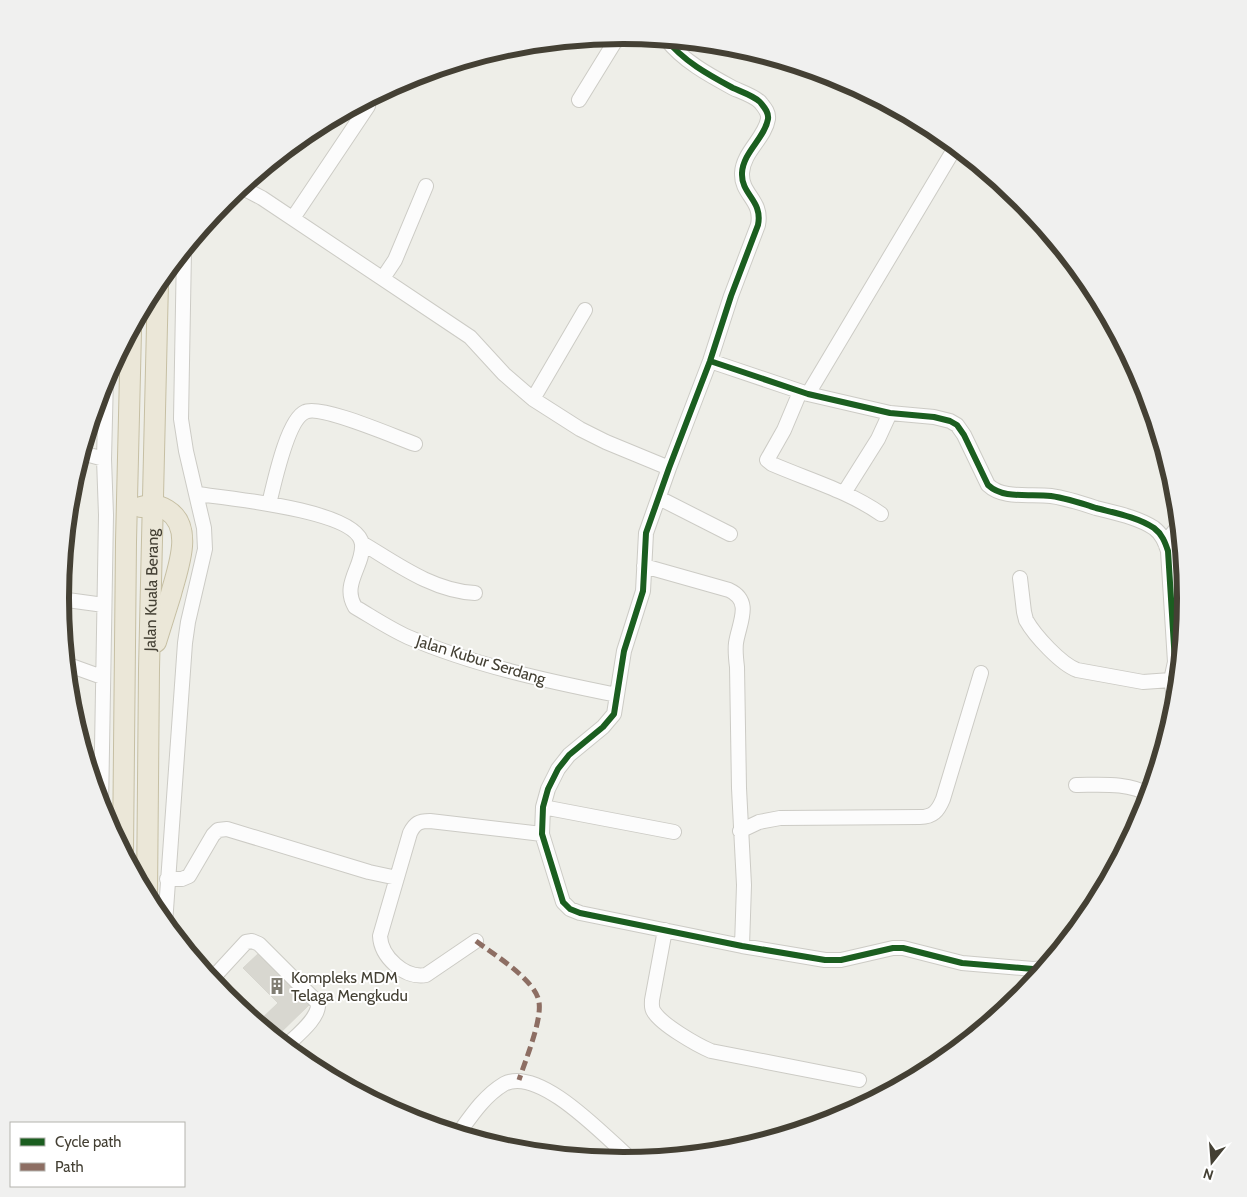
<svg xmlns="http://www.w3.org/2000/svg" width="1247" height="1197" viewBox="0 0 1247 1197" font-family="Cabin,sans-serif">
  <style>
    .building { fill: #d8d7d0; stroke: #d6d5ce }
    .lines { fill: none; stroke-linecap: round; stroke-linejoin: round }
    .minor-casing { stroke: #cccbc5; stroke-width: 16 }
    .highway-casing { stroke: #c6bfa3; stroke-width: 22 }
    .minor { stroke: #fcfcfc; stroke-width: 14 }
    .highway { stroke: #ebe7d8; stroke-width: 20 }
    .quiet { stroke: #8d6e63; stroke-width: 5; stroke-dasharray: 10 5; stroke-linecap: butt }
    .cycleway-casing { stroke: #fff; stroke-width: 9 }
    .cycleway { stroke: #1b5e20; stroke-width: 6 }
    .labels { text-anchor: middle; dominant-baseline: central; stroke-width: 4; stroke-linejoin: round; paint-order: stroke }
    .street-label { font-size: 16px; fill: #444034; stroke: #fff }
    .poi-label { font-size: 16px; fill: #444034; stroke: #fff; text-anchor: start }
    .rim { fill: none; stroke: #444034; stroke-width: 6 }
  </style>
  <rect width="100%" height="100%" fill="#eeeee8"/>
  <path class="building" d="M260,952L311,1003L275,1038L257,1023L278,1003L243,968Z"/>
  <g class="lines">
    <g class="minor-casing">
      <path id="minor" d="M666,39C683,61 709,75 733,88C742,92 754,96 760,102C764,107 769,112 768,119C765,138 743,152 742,173C741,195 763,200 758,225L731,296L710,361L669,468L646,533L643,591L624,651L614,714L603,727L569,755L558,769L548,789L543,807L542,834L563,902L570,909L580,913L742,946L825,960H841L893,948H903L962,963L1033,969L1046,968
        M579,100L619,35
        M241,187L262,198L470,337L504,374L533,399L580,429L606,442L669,468
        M293,218L368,106
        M383,278L395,260L426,186
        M710,361L808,394L890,413L934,417L950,421L957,425L964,435L988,485C1004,500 1030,493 1051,496C1066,498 1081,503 1096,508C1115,513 1137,517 1154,528C1162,534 1165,542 1168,551L1175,662L1171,680L1176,708
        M800,392L784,430L767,460L772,464C809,480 848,491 881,514
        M808,394L956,146
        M533,399L585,310
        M82,453L104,459
        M844,493L878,439L890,413
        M197,494C226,498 358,510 362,544C364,566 341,584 355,607C372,617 390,629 408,637C473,665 547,681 617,695
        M659,498L730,534
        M269,504C274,484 287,420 305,412C320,404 395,437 415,444
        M362,543C397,564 433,591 475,593
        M1165,543L1180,524
        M644,566L729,590C753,601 739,623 736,643C735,651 736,659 737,667L739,788L744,885L742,946
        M1020,578L1024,612L1026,620C1035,636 1061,664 1077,670L1143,682L1171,680
        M60,599L104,605
        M66,664L102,677
        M1076,785C1100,785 1128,782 1150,795
        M101,807L106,515L104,459L106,377
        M543,807L674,832
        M740,831L759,822L780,818L920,817C933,817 938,811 943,799L981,673
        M167,879H182L189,876L213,835L218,830L227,829L369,872L397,878
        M165,924L185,643L188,622L205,549L204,528L186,451L181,419L184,250
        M665,930L652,1000C652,1005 651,1008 654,1012C662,1025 697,1045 711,1051L859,1080
        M476,941L426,975C405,979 381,957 380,936L410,833C415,823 419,821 430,821L542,834
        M211,980L246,942L252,941L259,944L318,1003C320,1018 296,1036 285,1047
        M458,1134C471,1116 484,1096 504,1084C540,1065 607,1139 633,1161"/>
    </g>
    <g class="highway-casing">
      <g id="highway">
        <path d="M141,507C150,504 159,505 167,510C195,527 177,570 171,594C166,610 161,626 156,642"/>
        <path d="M123,852L126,542L131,331"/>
        <path id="s1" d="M147,896L149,669L158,282"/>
      </g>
    </g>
    <use href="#minor" class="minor"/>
    <use href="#highway" class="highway"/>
    <path class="quiet" d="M476,941C493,954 536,980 539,1002C542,1021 525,1061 519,1080"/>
    <g class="cycleway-casing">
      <path id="cycleway" d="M666,39C683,61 709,75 733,88C742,92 754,96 760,102C764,107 769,112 768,119C765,138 743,152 742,173C741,195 763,200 758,225L731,296L710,361L669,468L646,533L643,591L624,651L614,714L603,727L569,755L558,769L548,789L543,807L542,834L563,902L570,909L580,913L742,946L825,960H841L893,948H903L962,963L1033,969L1046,968
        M710,361L808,394L890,413L934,417L950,421L957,425L964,435L988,485C1004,500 1030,493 1051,496C1066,498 1081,503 1096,508C1115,513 1137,517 1154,528C1162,534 1165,542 1168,551L1175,662L1171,680L1176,708"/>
    </g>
    <use href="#cycleway" class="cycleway"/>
  </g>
  <defs>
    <g id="building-bare" transform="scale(1.35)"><path d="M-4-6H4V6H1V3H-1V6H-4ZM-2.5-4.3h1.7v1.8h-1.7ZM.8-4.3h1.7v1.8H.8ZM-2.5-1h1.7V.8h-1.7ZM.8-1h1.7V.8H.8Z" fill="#807d73" stroke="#fff" stroke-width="2.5" paint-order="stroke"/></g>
  </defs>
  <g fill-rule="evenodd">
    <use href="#building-bare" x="277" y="986"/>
  </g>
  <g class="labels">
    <g class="street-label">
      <text stroke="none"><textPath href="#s1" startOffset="306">Jalan Kuala Berang</textPath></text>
      <text transform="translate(481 660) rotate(17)">Jalan Kubur Serdang</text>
    </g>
    <g class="poi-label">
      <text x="291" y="977">Kompleks MDM<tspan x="291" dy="18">Telaga Mengkudu</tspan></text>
    </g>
  </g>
  <path d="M0 0H1247V1197H0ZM69 598a554 554 0 1 1 1108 0a554 554 0 1 1-1108 0Z" fill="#f0f0ef" fill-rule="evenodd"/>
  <path class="rim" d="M69 598a554 554 0 1 1 1108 0a554 554 0 1 1-1108 0Z"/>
  <rect x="10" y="1122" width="175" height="65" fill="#ffffff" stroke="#b4b3ae"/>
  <rect x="20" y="1138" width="25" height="8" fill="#1b5e20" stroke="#b4b3ae"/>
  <text x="55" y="1147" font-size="15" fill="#444034">Cycle path</text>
  <rect x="20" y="1163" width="25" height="8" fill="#8d6e63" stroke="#b4b3ae"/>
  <text x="55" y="1172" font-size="15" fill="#444034">Path</text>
  <g transform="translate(1212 1162) rotate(197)" stroke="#ffffff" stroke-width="4" paint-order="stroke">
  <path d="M0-4L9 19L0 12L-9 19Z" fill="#444034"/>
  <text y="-8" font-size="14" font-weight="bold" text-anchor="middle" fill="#444034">N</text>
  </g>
</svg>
